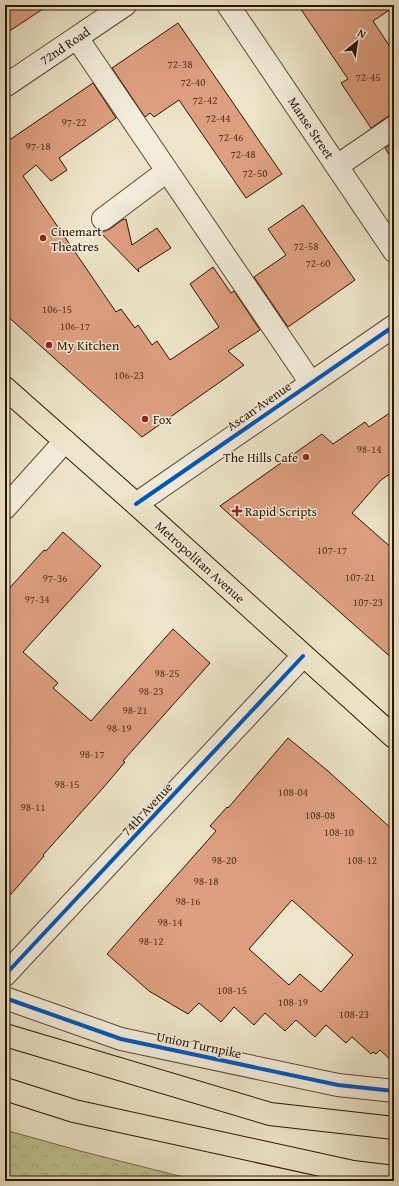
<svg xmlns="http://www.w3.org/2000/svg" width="399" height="1186" viewBox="0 0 399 1186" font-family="'Gentium Book Plus',serif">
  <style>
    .park { fill: url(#park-crowns); stroke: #766b48 }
    .building { fill: #de9f80; stroke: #2c1400; fill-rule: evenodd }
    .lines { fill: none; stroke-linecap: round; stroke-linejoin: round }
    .minor-casing { stroke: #5c4832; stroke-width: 24 }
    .major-casing { stroke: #2c1400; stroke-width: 24 }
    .minor { stroke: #f3eddc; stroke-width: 22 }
    .major { stroke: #ede4c9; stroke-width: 22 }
    .cycleway-casing { stroke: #f3eddc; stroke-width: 6 }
    .cycleway { stroke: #0057b8; stroke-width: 4 }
    .poi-dot { fill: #8f2418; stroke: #f3eddc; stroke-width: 1.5 }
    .labels { text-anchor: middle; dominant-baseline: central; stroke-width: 3; stroke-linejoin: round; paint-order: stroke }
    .number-label { font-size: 11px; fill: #583720 }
    .street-label { font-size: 13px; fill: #2c1400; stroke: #f3eddc }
    .poi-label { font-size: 13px; fill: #2c1400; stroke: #f3eddc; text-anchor: start }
  </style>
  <defs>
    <pattern id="park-crowns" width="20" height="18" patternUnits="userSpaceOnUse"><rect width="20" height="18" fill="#bfc291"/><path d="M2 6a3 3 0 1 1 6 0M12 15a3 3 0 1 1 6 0" fill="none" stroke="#a4a67b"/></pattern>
  </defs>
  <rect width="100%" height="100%" fill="#ede4c9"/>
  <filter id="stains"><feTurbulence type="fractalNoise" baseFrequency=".005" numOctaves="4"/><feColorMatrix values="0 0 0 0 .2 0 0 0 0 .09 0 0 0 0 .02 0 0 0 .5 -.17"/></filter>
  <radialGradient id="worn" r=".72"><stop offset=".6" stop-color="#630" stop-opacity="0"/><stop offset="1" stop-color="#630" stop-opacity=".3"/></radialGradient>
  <path class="park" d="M5,1130L84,1152L199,1181H5Z"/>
  <path class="building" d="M5,5H49L5,34Z
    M298,5H394V7L373,21L394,53V115L387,117L371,128L341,83L348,79Z
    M178,23L282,174L246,198L179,100L154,117L150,113L145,117L112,68Z
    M93,83L116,118L59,158L67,170L51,181L36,165L23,176L116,312L121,309L135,328L138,325L152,345L157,341L170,360L219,327L190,284L213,267L231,293L234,291L260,330L228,351L244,365L142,437L5,314V143Z
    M394,142V162L385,148Z
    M303,205L355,280L288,327L254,277L286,255L268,229Z
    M126,219L132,245L157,228L171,248L138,269L139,272L99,231H105L110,229L122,220Z
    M394,410V471L381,480L352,513L394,550V660L220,506L322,434L333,444L365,422L369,427Z
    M63,532L101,566L23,652L58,683L53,688L91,721L173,629L210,663L123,761L125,762L103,788L43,855L44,856L5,901V593L44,550L46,551Z
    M288,738L328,771L394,831V1063L380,1050L376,1054L373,1052L371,1054L352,1037L346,1043L326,1025L315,1037L296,1020L285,1031L265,1013L254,1025L234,1007L221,1022L199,1003L188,1014L149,991L107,954L216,831L210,826L227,807L228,808ZM292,900L353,955L321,992L300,974L289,985L249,949Z"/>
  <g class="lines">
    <g class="minor-casing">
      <path id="minor" d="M228,5L394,251
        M77,38L311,383
        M5,86L125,5
        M337,166L394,127
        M103,219L167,171
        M136,504L394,326
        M5,508L65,441
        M5,975L303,656
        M5,998L121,1039L338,1085L394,1091"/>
    </g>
    <g class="major-casing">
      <path id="major" d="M5,388L136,504L394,737
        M5,1035L270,1114L394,1128
        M5,1089L74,1111L353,1172L394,1177"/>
    </g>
    <use href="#minor" class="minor"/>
    <use href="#major" class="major"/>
    <g class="cycleway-casing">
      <path id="cycleway" d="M136,504L394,326
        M5,975L303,656
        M5,998L121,1039L338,1085L394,1091"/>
    </g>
    <use href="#cycleway" class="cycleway"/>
  </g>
  <g class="poi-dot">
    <circle cx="43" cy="238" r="4"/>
    <circle cx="49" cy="345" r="4"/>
    <circle cx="145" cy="419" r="4"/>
    <circle cx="306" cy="457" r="4"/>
    <path d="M235 505h4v4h4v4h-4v4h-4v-4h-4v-4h4z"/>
  </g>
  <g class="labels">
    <g class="number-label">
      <text x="180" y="64">72-38</text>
      <text x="368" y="77">72-45</text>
      <text x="193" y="82">72-40</text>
      <text x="205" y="100">72-42</text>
      <text x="218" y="118">72-44</text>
      <text x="74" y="122">97-22</text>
      <text x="231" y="137">72-46</text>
      <text x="38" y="146">97-18</text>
      <text x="243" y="154">72-48</text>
      <text x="255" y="173">72-50</text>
      <text x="306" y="246">72-58</text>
      <text x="318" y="263">72-60</text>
      <text x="57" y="309">106-15</text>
      <text x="75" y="326">106-17</text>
      <text x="129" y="375">106-23</text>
      <text x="369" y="449">98-14</text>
      <text x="332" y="550">107-17</text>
      <text x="360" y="577">107-21</text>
      <text x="55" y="578">97-36</text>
      <text x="37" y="599">97-34</text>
      <text x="368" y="602">107-23</text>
      <text x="167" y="673">98-25</text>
      <text x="151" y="691">98-23</text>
      <text x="135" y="710">98-21</text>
      <text x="119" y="728">98-19</text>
      <text x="92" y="754">98-17</text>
      <text x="67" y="784">98-15</text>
      <text x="293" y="792">108-04</text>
      <text x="33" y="807">98-11</text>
      <text x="320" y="815">108-08</text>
      <text x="339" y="832">108-10</text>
      <text x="224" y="860">98-20</text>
      <text x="362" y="860">108-12</text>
      <text x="206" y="881">98-18</text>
      <text x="188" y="901">98-16</text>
      <text x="170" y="922">98-14</text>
      <text x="151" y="941">98-12</text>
      <text x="232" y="990">108-15</text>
      <text x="293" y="1002">108-19</text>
      <text x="354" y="1014">108-23</text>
    </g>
    <g class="street-label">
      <text transform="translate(65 46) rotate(-34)">72nd Road</text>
      <text transform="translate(311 128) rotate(56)">Manse Street</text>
      <text transform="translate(259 406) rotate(-35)">Ascan Avenue</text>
      <text transform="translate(200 562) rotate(42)">Metropolitan Avenue</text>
      <text transform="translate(147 809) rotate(-47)">74th Avenue</text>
      <text transform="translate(199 1045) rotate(12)">Union Turnpike</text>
    </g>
    <g class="poi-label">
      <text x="51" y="231">Cinemart<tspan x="51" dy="15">Theatres</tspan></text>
      <text x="57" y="345">My Kitchen</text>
      <text x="153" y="419">Fox</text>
      <text x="298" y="457" text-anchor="end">The Hills Cafe</text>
      <text x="245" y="511">Rapid Scripts</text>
    </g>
  </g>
  <rect width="399" height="1186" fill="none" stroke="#ede4c9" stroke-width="20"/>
  <rect x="6" y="6" width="387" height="1174" fill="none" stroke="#2c1400" stroke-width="2"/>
  <rect x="10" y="10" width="379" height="1166" fill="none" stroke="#2c1400"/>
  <g transform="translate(357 42) rotate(30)" stroke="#f3eddc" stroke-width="3" paint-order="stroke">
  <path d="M0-3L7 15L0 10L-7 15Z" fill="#2c1400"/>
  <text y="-6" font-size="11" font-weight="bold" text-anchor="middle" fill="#2c1400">N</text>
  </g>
  <rect width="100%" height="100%" filter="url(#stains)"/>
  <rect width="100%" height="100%" fill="url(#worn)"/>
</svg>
